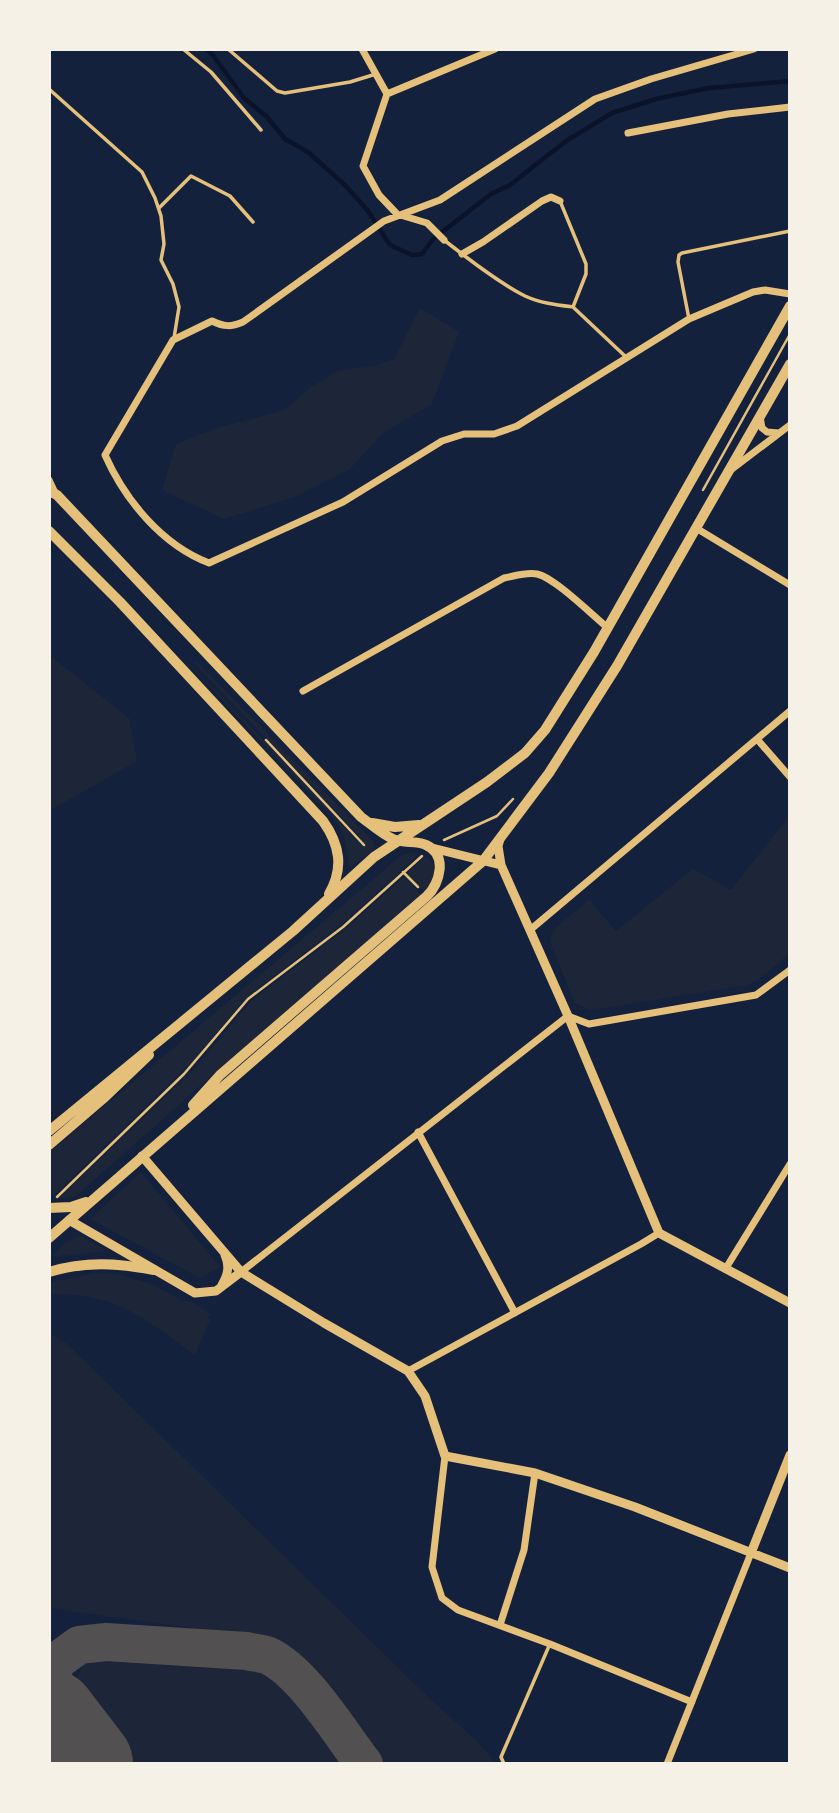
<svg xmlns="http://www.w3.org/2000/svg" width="839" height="1813" viewBox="0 0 839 1813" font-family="'Varela Round',sans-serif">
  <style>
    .green { fill: #1d2539 }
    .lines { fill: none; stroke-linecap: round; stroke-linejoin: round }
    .stream { stroke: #0b132b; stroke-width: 4.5 }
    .taxiway { stroke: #525050; stroke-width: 38 }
    .runway { stroke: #525050; stroke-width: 96 }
    .path { stroke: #e5c07b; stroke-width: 2.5 }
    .service { stroke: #e5c07b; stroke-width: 3.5 }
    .minor { stroke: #e5c07b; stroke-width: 7 }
    .tertiary { stroke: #e5c07b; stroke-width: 9 }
    .secondary { stroke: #e5c07b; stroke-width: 10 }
  </style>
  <rect width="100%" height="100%" fill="#14213d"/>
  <path class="green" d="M420,308L459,332L432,404L383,433L350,469L294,497L224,519L162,490L176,444L220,427L283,411L310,388L339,370L373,366L394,359Z
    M49,655L129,718L137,761L49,811Z
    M196,661L373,841L375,848L350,868L343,833L334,819L191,667L192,666L300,778L358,842L362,839L194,663Z
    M790,815V953L757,981L747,985L606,1008L588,1010L574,1002L550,941L554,929L589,900L616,931L693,869L731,890Z
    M413,852L419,854L341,925L247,997L192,1062L53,1196L49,1194V1153L402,855Z
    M426,856C441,867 434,881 426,893L406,874Z
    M404,877L423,896L243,1048L76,1196L58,1199L196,1067L251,1001L345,929Z
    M141,1172L220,1267L200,1278L90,1219Z
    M76,1237H83L107,1251L51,1257L66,1242Z
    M96,1273L116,1274L155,1285L182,1301H191L211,1315L207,1317L210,1320L195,1355C144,1318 115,1292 49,1294V1284L54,1281Z
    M49,1333L66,1343L426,1695L480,1744L496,1764H385L310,1667L288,1648L256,1637L49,1608Z
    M110,1650L256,1668L273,1675L286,1689L345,1764H132L80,1697L76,1679L84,1663L95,1653Z"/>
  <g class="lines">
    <path class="stream" d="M206,49L212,54L244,98L267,117L285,139L308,152L346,186L368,211L390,245L412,255L422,254L433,239L491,194L510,185L566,141L612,113L656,99L709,88L790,81"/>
    <path class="taxiway" d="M49,1681L57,1661L79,1645L106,1642L247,1651C254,1653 262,1653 269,1656C304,1673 340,1733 364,1764
      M49,1706L51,1719"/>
    <path class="runway" d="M49,1717L85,1764"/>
    <path class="path" d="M703,490L790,334
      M266,740L364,845
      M444,840L497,816L513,799
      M403,872L418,887
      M57,1197L184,1074L248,999L343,927L422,856"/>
    <path class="service" d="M183,49L211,72L261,130
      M228,49L277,91L285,93L350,82L376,74
      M49,89L142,172L155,198L161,216L164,244L161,260L173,284L179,307L174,338
      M560,201L586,264V274L573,307
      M159,208L191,176L230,196L253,222
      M444,240C467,258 499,283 525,296C540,303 557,305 573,307
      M573,307L626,357
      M689,319L678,262L679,255L682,253L790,231
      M504,1764L501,1757L549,1646"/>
    <path class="minor" d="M362,49L387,94L495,49
      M754,49L651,79L595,99L440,200L384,221L243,322C231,327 224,327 212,321L173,340L105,455C125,500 162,545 209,563L343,502L442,441L464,434H494L517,426L689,319L753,292L765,290L790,294
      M387,94L363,166L379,195L397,214L427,223L444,240
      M628,133L728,114L790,107
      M462,254L483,242L542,201L551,197L560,201
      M760,417L762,428L767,432L779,433
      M732,469L790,425
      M49,480L56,495
      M696,528L790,585
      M303,691L504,578C515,576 526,572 537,574C555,578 592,615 608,628
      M757,739L790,777
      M530,930L790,711
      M418,1132L515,1313
      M726,1268L790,1164
      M241,1272L568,1016L589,1024L756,995L790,970
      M408,1371L641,1244L659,1233
      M445,1456L432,1567L442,1598L458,1610L550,1644L692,1702
      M500,1625L524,1550L535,1473
      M667,1764L751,1553"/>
    <path class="tertiary" d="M500,839L498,846L501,865L568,1016L659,1233L790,1303
      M432,848L501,865
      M142,1156L241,1272L324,1323L408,1371L425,1396L445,1456L535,1473L635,1507L790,1568
      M69,1220L195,1293L216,1291L241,1272
      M222,1285C228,1275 230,1266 225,1255
      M751,1553L790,1455"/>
    <path class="secondary" d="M49,491L57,495L361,817C372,825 382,834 393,839C404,844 416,840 426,845C448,854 440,884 427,896L220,1075L193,1105
      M49,531L120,602L323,821C340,845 344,868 329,894
      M372,823L395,827L419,825
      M49,1131L293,931L374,857L487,782L525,753L545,730L594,652L790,306
      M49,1145L105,1097L149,1055
      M49,1208L71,1207L86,1202
      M49,1238L483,861L549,773L617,666L790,364
      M49,1272C85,1261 117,1263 154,1270"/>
  </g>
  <rect width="839" height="1813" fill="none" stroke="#f6f1e7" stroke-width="102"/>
</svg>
